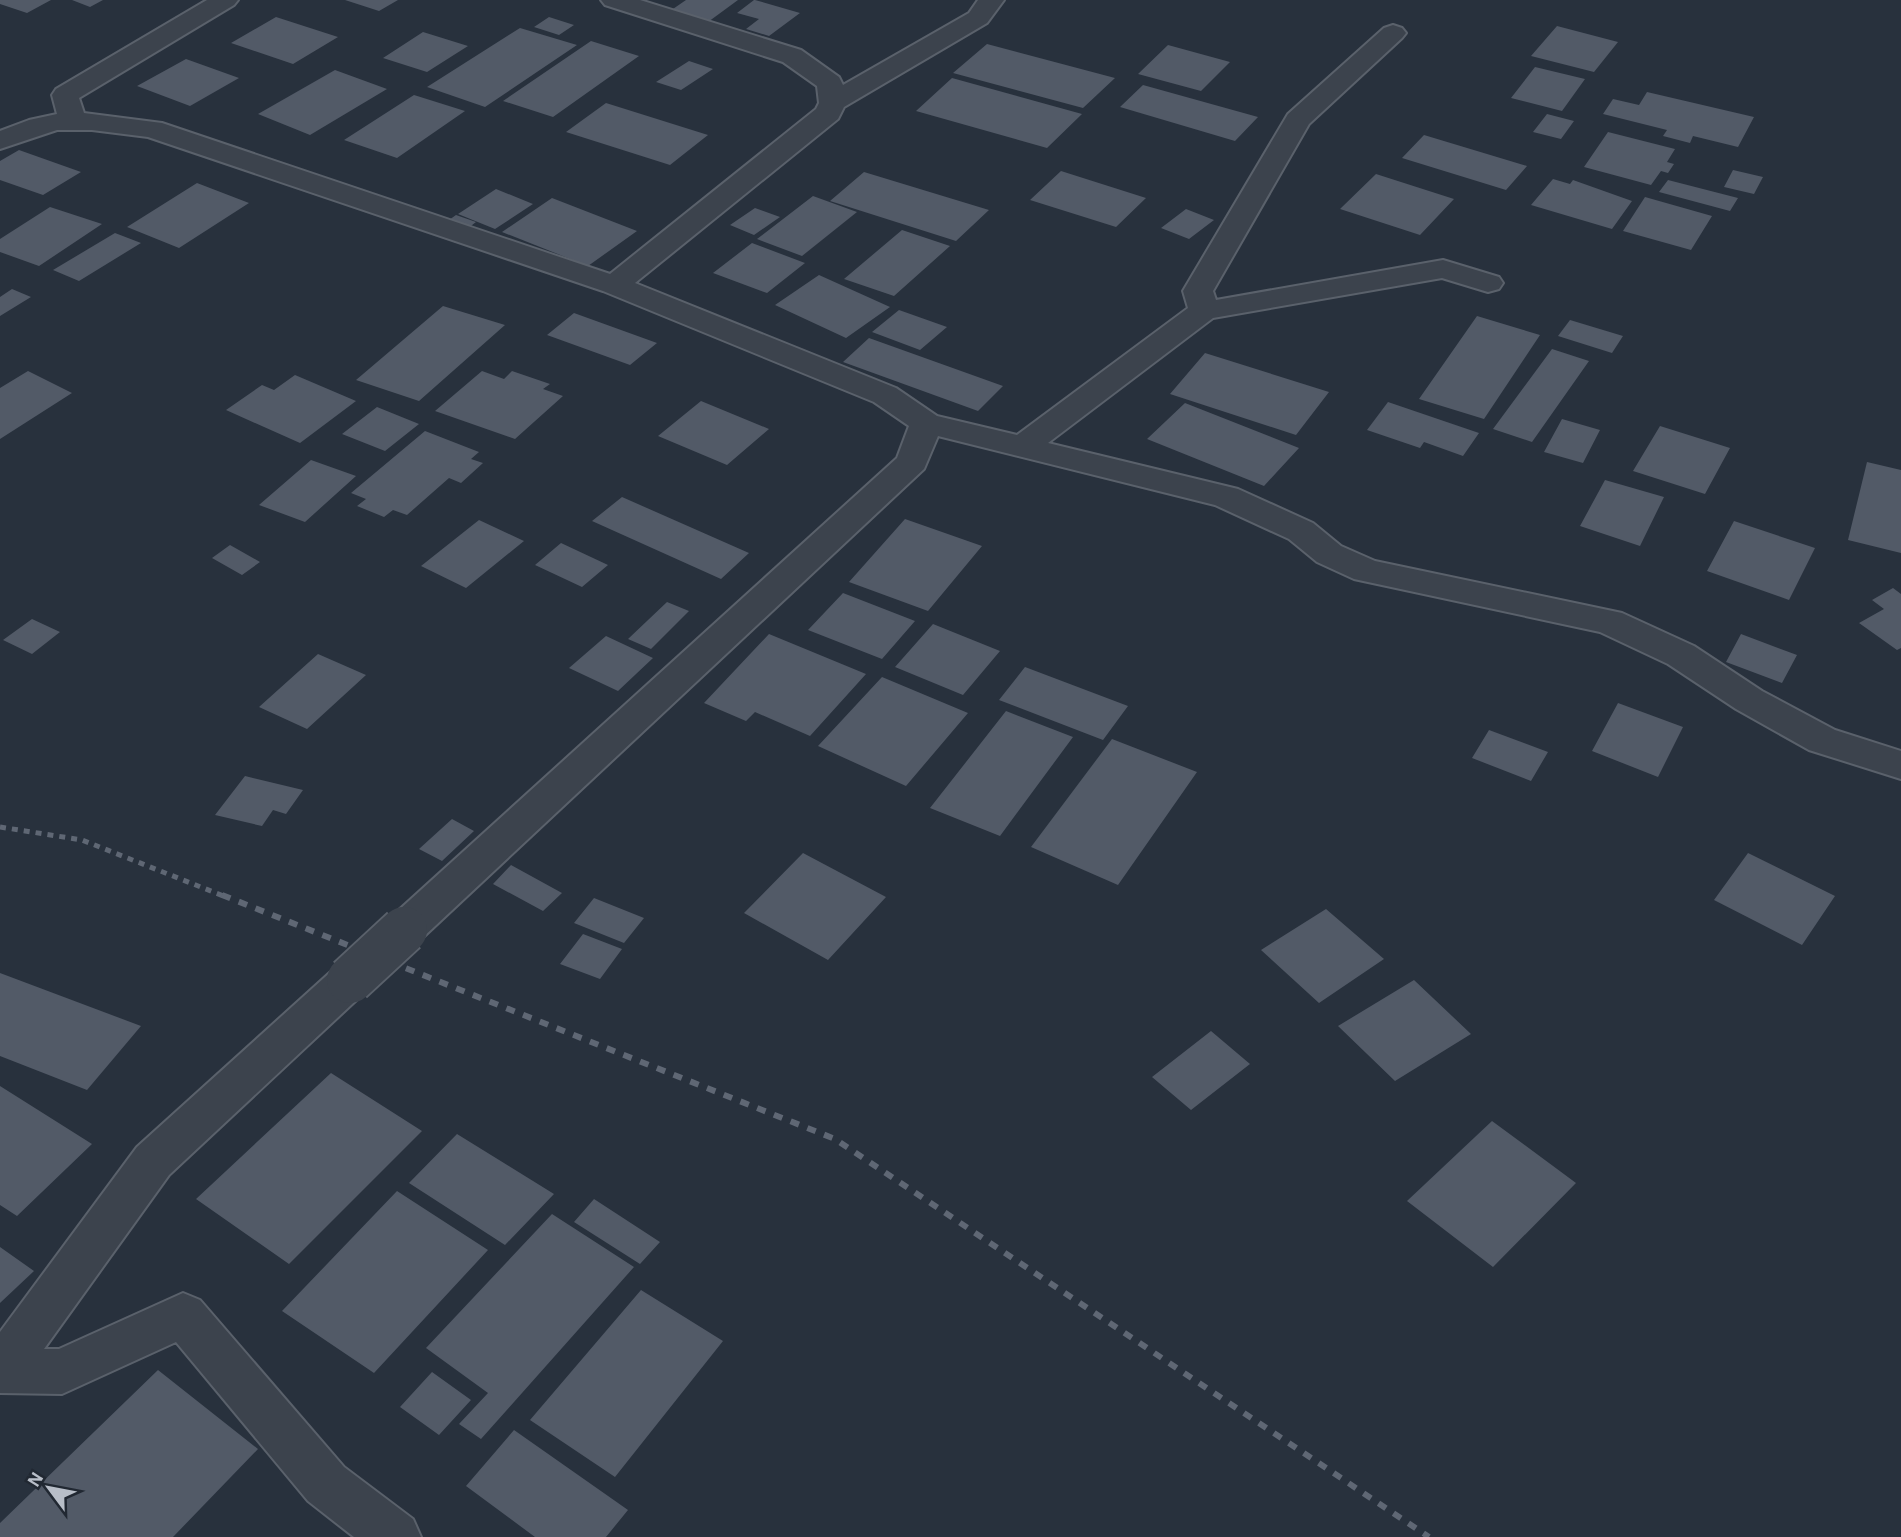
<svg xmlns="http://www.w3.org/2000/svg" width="1901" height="1537" viewBox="0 0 1901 1537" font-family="'Alegreya Sans',sans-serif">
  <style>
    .building { fill: #525a67 }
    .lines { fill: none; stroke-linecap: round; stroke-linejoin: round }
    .minor-casing { stroke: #5a616b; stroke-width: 4 }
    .minor { fill: #3c434d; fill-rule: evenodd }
    .rail-far1 { stroke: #5f6774; stroke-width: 5; stroke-dasharray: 6 6; stroke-linecap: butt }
    .rail { stroke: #5f6774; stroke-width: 6; stroke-dasharray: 9 9; stroke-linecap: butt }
    .minor-bridge-casing { stroke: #5a616b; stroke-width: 50; stroke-linecap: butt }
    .minor-bridge { stroke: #3c434d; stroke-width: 46 }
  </style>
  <rect width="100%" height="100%" fill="#28313d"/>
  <path class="building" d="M0,0H51L27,13L0,4Z
    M72,0H103L90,7Z
    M345,0H398L379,11Z
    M686,0H738L708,22L670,11Z
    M754,0H755L800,13L769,36L746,29L759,19L737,13Z
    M276,17L338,37L293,64L231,43Z
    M549,17L574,25L559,35L534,27Z
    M1557,26L1618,42L1594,72L1531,56Z
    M520,28L577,45L485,107L427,87Z
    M423,32L468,46L427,72L383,58Z
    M591,41L639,56L553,117L503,101Z
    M987,44L1115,78L1083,108L953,73Z
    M1168,45L1230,62L1201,91L1138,74Z
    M186,59L239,78L190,106L137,86Z
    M689,61L713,69L681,90L656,82Z
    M1535,67L1585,79L1562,111L1511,98Z
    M335,70L387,89L310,135L258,114Z
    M952,78L1082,114L1047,148L916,111Z
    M1143,85L1258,117L1235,141L1120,107Z
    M1647,92L1754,117L1738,147L1693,136L1690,143L1663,136L1667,130L1603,114L1613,99L1639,105Z
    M414,95L465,111L397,158L344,140Z
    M606,103L708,135L670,165L566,132Z
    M1547,114L1574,121L1561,139L1533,132Z
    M1608,132L1675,149L1667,162L1674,164L1668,173L1661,171L1651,185L1584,167Z
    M1424,135L1527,166L1506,190L1402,158Z
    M19,150L81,172L43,195L0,180V161Z
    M1733,170L1763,177L1754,194L1724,187Z
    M1061,171L1146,198L1116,227L1030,200Z
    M864,172L989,210L956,241L830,201Z
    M1376,174L1454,199L1420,235L1340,209Z
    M1553,179L1570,184L1573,180L1632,201L1612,229L1531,205Z
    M1668,180L1738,198L1730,211L1659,192Z
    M197,183L249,203L179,248L127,227Z
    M496,189L533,204L495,229L458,214Z
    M813,196L857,212L802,256L757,239Z
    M1645,197L1712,216L1691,250L1623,231Z
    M552,198L637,231L588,266L502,232Z
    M50,207L102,224L39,266L0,252V239Z
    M755,208L780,217L754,235L730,225Z
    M1186,209L1214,220L1189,239L1161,228Z
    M456,215L476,222L463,232L442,225Z
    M902,230L950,246L894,296L844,279Z
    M115,233L141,243L79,281L53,270Z
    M752,243L805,263L767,293L713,273Z
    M819,275L890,307L846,338L775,305Z
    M12,289L31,297L0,316V297Z
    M443,306L505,325L419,401L356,380Z
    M899,310L947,327L920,350L872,332Z
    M574,313L657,343L630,365L547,335Z
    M1477,316L1540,335L1484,419L1419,399Z
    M1570,320L1623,336L1612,353L1558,336Z
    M869,338L1003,386L978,411L843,362Z
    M1552,349L1589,361L1532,442L1493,429Z
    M1205,353L1329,392L1296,435L1170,394Z
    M28,371L72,393L0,439V388Z
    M482,371L504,379L512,371L550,384L543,389L563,396L515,439L435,411Z
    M295,375L356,401L300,443L226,410L262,385L274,390Z
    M701,401L769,429L727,465L658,436Z
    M1388,402L1479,433L1463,456L1424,442L1420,448L1367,430Z
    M1185,403L1299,448L1264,486L1147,439Z
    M377,407L419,424L385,451L342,434Z
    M1562,419L1600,430L1583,463L1544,452Z
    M1660,426L1730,448L1705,494L1633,471Z
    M425,431L479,452L471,459L483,463L461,483L449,478L407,515L393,510L384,517L357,506L366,499L351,493Z
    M311,460L356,476L305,522L259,505Z
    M1867,462L1901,470V553L1848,540Z
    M1605,480L1664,497L1640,546L1580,526Z
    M622,497L749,553L721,579L592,521Z
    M905,519L982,546L928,611L849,582Z
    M479,520L524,541L466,588L421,566Z
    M1734,521L1815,548L1789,600L1707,571Z
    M561,543L608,565L582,587L535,565Z
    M230,545L260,562L242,575L212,558Z
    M1893,588L1901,594V648L1897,650L1859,623L1884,609L1872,600Z
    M843,593L915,621L882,659L808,630Z
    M667,602L689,611L651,649L628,639Z
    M32,619L60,632L32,654L3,640Z
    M933,624L1000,651L963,695L895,667Z
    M769,634L866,674L810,736L755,712L746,721L704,703Z
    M1741,634L1797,655L1782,683L1726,662Z
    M606,636L653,658L618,691L569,668Z
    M318,654L366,675L307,729L259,707Z
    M1025,667L1128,706L1103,740L999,700Z
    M882,677L968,713L906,786L818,746Z
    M1618,703L1683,727L1658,777L1592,751Z
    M1006,711L1073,737L1000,836L930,808Z
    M1489,730L1548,752L1531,781L1472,758Z
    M1112,739L1197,772L1118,885L1031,847Z
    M245,776L303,790L286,814L273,810L262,826L215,815Z
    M452,819L474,831L442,861L419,849Z
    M803,853L886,897L828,960L744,913Z
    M1748,853L1835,896L1802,945L1714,900Z
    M511,865L562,893L543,911L493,884Z
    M594,898L644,918L624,943L574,923Z
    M1326,909L1384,959L1319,1003L1261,950Z
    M583,934L622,949L600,979L560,964Z
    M0,973L141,1026L87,1090L0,1056Z
    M1414,980L1471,1034L1395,1081L1338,1026Z
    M1211,1031L1250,1064L1191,1110L1152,1077Z
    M331,1073L422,1131L289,1264L196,1199Z
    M0,1086L92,1144L17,1216L0,1205Z
    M1492,1121L1576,1183L1493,1267L1407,1201Z
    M457,1134L554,1194L505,1245L409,1183Z
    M397,1191L488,1250L374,1373L282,1311Z
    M594,1199L660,1242L640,1264L574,1222Z
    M552,1214L634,1267L481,1439L459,1424L488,1393L426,1348Z
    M0,1247L34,1271L0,1303Z
    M641,1290L723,1341L615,1477L530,1420Z
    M158,1370L258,1449L173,1537H0V1523Z
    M432,1372L471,1400L439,1435L400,1407Z
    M514,1430L628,1510L606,1537H535L466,1486Z"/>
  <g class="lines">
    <g class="minor-casing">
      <path id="minor" d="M207,0H238L234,5L79,98L84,113L162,123L610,274L816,109L819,103L817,86L783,62L605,5L601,0H640L801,50L839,77L843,85L969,13L978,0H1004L987,23L844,107L838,119L635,283L896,388L937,416L1017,435L1188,308L1183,291L1288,114L1384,28L1393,25L1402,28L1406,33L1402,38L1309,124L1213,291L1216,300L1443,260L1499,277L1503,283L1499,289L1488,292L1442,278L1213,318L1048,443L1238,489L1313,523L1341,546L1375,561L1622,613L1694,646L1762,691L1835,730L1901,751V779L1809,750L1736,709L1668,664L1600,632L1354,579L1317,562L1289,539L1215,505L938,436L924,469L419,941L404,946L389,941L383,930L389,919L897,458L909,426L874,402L603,291L148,137L92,130H57L0,149V131L29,120L57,114L52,95L56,89Z
        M350,963L365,968L371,980L365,992L169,1175L44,1349H59L183,1293L200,1300L344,1467L413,1519L421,1537H354L308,1501L176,1342L62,1394L0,1393V1332L137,1147L335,968Z"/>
    </g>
    <use href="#minor" class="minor"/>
    <path class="rail-far1" d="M0,827L82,840L226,897"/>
    <path class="rail" d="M222,895L835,1139L1429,1537"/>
    <g class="minor-bridge-casing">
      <path id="minor-bridge" d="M350,980L404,930"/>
    </g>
    <use href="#minor-bridge" class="minor-bridge"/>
  </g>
  <g transform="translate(49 1488) rotate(302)" stroke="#212832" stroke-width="5" paint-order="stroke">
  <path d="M0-5L12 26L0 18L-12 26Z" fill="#b8bec8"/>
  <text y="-10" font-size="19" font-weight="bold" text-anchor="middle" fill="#b8bec8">N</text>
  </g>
</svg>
